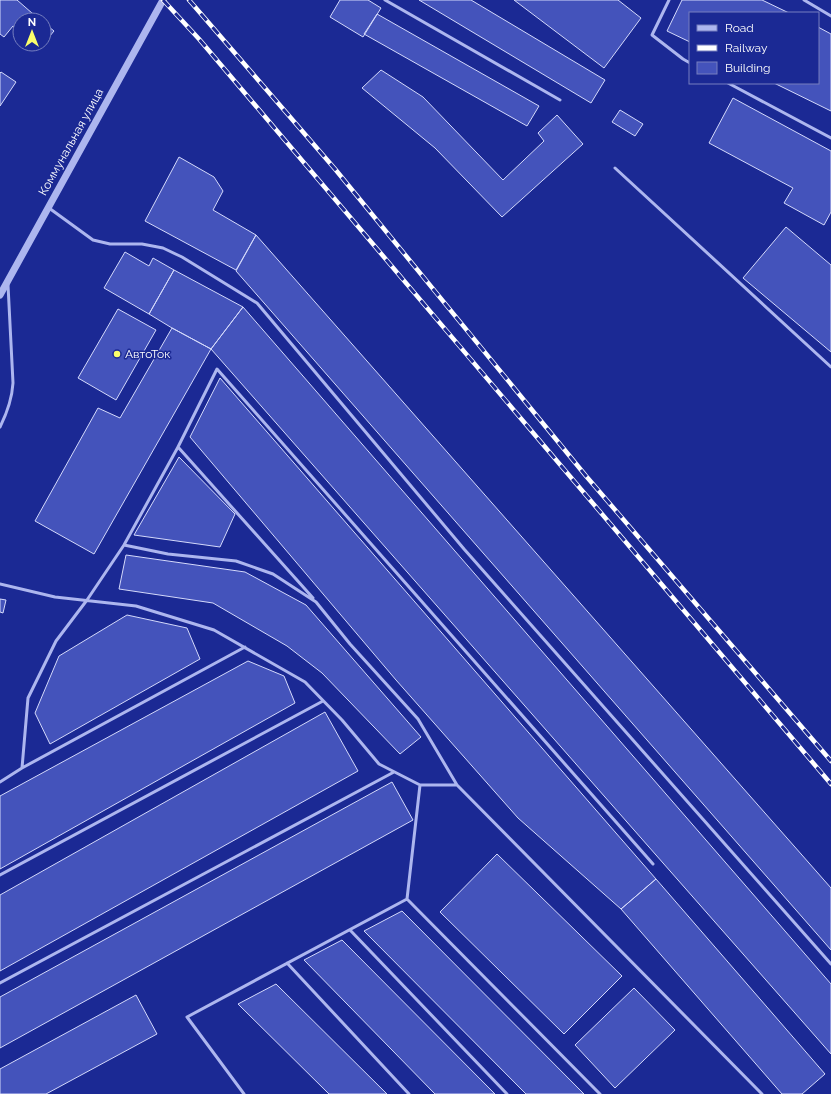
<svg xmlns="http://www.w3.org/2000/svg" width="831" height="1094" viewBox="0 0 831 1094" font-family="Raleway,sans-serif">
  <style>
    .building { fill: #4453bb; stroke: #d4d9fb }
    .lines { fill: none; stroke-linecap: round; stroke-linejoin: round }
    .service { stroke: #adb6ef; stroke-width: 3 }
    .tertiary { stroke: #adb6ef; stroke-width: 7 }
    .rail-casing { stroke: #fff; stroke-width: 4.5 }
    .rail { stroke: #1b2994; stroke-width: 3; stroke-dasharray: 9; stroke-linecap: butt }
    .poi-dot { fill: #faff6b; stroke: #1b2994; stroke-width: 1.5 }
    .labels { text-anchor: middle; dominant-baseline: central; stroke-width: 3; stroke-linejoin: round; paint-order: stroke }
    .street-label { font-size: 12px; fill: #fff; stroke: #1b2994 }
    .poi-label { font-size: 12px; fill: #fff; stroke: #1b2994; text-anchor: start }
  </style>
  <rect width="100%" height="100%" fill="#1b2994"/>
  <path class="building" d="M0,0H17L40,20H20V31L13,26L4,37L0,34Z
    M340,0H368L381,8L363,37L330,17Z
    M419,0H471L605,80L591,103Z
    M514,0H618L641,18L604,68Z
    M682,0H762L789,13H690V42L667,31Z
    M377,14L539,106L527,126L364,34Z
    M44,23L54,31L44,43Z
    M818,27L831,34V111L774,83H818Z
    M381,70L423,97L503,180L544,141L538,133L557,115L583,144L502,217L435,148L362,88Z
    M1,72L16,82L0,106V73Z
    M733,98L831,151V212L824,225L784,203L793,188L709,143Z
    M620,110L643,124L635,136L612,122Z
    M179,157L214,177L223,191L213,210L256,235L236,270L145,221Z
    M786,227L831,265V352L743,278Z
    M256,235L831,888V950L236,271Z
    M125,252L149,266L153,258L174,270L149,314L104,288Z
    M174,270L243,307L211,349L172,328L149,314Z
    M243,307L831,984V1054L211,349Z
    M118,309L156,330L116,400L78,378Z
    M172,328L211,349L94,554L35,521L98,408L120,418Z
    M220,378L656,879L621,909L518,818L396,680L190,437Z
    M179,457L235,514L220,547L134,535Z
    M126,555L245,572L306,605L421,737L400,754L322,673L287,646L213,603L119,589Z
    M0,599L6,600L3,613L0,612Z
    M127,615L187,628L200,659L50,744L35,713L59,656Z
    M248,661L284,676L295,703L0,869V796Z
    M325,712L358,771L0,971V895Z
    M392,782L413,820L0,1048V997Z
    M497,854L622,976L564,1034L440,912Z
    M656,879L825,1074L802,1094H782L621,909Z
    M402,911L584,1094H526L364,931Z
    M342,940L495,1094H435L304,960Z
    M276,984L387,1094H329L238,1004Z
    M634,988L675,1030L615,1088L575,1045Z
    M136,995L157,1034L46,1094H0V1069Z"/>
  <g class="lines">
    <path class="service" d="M385,0L560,100
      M669,0L652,35L683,59L690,63
      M804,0L831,16
      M728,83L831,138
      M615,168L831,367
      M49,208L93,240L110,244H142L163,248L182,257L257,303L464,549L831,964
      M0,427C7,413 12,399 13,383L8,285
      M178,447L217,369L653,864
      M124,545L178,447L313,598
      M0,584L55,597L136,606L214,630L305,682L342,720L379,764L420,785H457L762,1094
      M245,647L22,768L28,698L56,641L87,600L124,545L168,554L236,561L273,574L316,602L350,644L418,719L457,785
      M0,782L22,768
      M0,875L323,701
      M407,899L600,1094
      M407,899L420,785
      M350,930L507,1094
      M287,963L409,1094
      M0,983L394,772
      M244,1094L187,1017L407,899"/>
    <path class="tertiary" d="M0,295L163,0"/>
    <g class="rail-casing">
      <path id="rail" d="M163,0L199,39L831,784
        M189,0L335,169L586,476L831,761"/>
    </g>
    <use href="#rail" class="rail"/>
  </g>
  <circle class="poi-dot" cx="117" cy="354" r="4"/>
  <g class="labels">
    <g class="street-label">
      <text transform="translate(71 142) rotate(-61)">Коммунальная улица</text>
    </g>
    <g class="poi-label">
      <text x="125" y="354">АвтоТок</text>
    </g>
  </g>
  <rect x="689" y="12" width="130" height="72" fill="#1b2994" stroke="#767fbf"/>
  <rect x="697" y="25" width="20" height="6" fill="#adb6ef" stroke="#767fbf"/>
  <text x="725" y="32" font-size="12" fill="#ffffff">Road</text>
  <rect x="697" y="45" width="20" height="6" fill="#ffffff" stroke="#767fbf"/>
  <text x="725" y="52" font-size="12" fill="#ffffff">Railway</text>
  <rect x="697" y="62" width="20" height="12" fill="#4453bb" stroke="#767fbf"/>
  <text x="725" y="72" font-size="12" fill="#ffffff">Building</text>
  <g transform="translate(32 32)"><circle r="19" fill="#1b2994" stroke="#767fbf"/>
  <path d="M0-3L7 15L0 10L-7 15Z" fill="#faff6b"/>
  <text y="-6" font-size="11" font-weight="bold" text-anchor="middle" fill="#ffffff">N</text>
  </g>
</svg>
